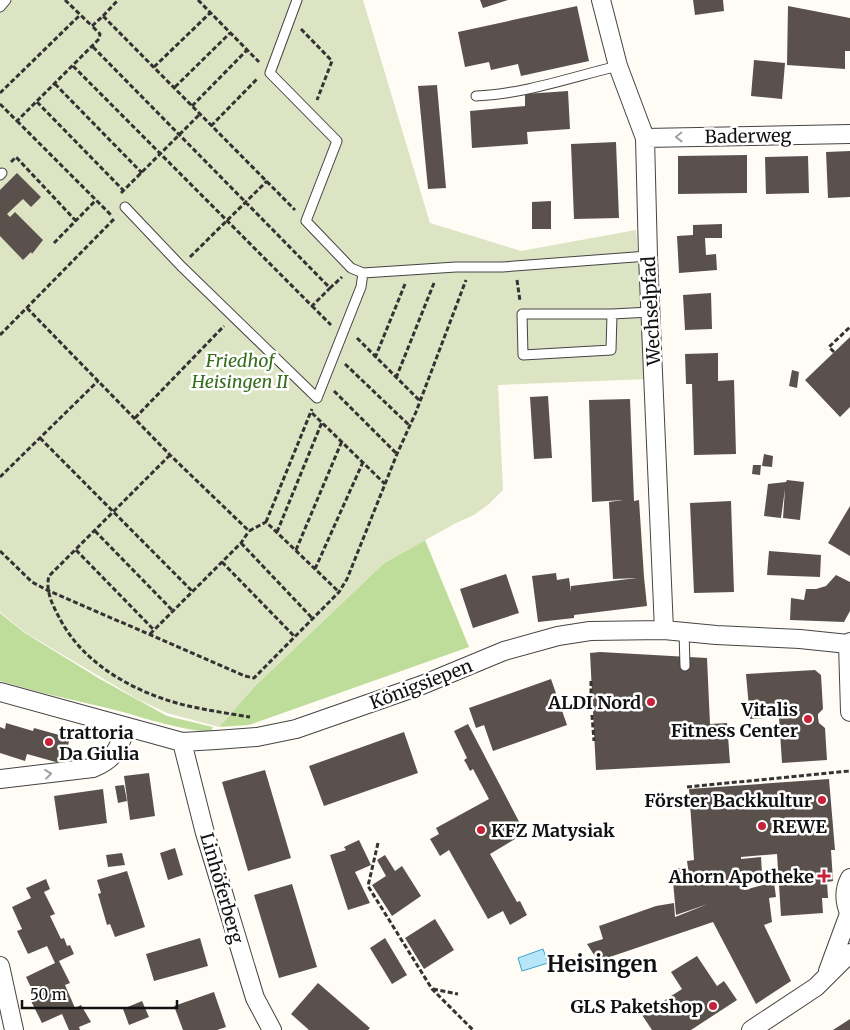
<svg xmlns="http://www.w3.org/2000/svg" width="850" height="1030" viewBox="0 0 850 1030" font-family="Merriweather,serif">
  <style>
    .forest { fill: #bfdd9a }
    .cemetery { fill: #dce4c3 }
    .water { fill: #b7e6f8; stroke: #3ba4d2 }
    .building { fill: #5a514d }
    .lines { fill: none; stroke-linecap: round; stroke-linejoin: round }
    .service-casing { stroke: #444; stroke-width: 11 }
    .minor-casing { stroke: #444; stroke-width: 20 }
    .path { stroke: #333; stroke-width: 3; stroke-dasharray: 5 2.5; stroke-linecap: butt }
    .service { stroke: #fff; stroke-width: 9 }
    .minor { stroke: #fff; stroke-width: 18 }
    .oneway { stroke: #a0a0a0 }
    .poi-dot { fill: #c72239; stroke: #fff; stroke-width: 2 }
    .labels { text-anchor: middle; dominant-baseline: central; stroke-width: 5; stroke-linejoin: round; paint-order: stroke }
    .street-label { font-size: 18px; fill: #111; stroke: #fff }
    .park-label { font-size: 18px; font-style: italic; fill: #356d1d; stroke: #fff }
    .poi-label { font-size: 18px; font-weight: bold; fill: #111; stroke: #fff; text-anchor: end }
    .district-label { font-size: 22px; font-weight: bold; fill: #111; stroke: #fff }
  </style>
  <rect width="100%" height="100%" fill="#fffcf5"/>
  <path class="forest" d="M425,540L469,647L249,725L219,727L254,687L384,563Z
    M0,613L25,633L100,679L167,716L213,727L211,732C180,730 149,719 119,711C79,701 39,693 0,681Z"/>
  <path class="cemetery" d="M0,0H363L430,223L521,251L636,230L648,379L498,385L503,490L489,504L474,515L456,523L384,563L253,688L219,727L167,713L139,700L26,633L0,612Z"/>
  <path class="water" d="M543,949L548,963L522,971L518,958Z"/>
  <path class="building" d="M480,0H508L483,8Z
    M693,0H723L724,11L695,15Z
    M577,6L589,61L521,76L518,64L491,70L489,62L465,67L458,32Z
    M788,6L850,18V51H845V69L787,65Z
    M754,60L785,63L782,99L751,96Z
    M437,85L446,188L428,189L418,86Z
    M568,91L570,129L527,132L528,144L472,148L470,111L525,106V94Z
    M616,142L619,218L574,219L571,144Z
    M850,151V197L828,198L826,152Z
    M747,155V193L678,194V156Z
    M808,156L809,193L766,194L765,157Z
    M17,173L41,197L31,207L23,199L7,214L10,217L15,212L43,240L32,254L31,252L23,260L0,236V190Z
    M551,201V229H532V202Z
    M722,224V238H705L706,255L716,254L717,270L679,273L677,236L693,235V225Z
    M711,293L712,329L685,330L683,295Z
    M850,337V407L840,417L805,380Z
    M718,353V381L734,380L736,454L694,455L692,384H686L685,354Z
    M792,370L799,372L797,388L789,386Z
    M548,396L552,458L534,459L530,397Z
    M630,399L634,501L639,500L644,577L647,606L574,615V618L538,622L532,576L556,573L557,580L569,578L571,592V586L637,578L613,579L609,502L623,500L592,502L589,400Z
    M764,454L773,456L772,467L762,466Z
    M753,465H761L760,475L752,474Z
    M787,480L804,482L800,520L783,518L785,489L781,518L764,516L768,484L786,482Z
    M731,501L734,592L694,593L690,503Z
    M850,506V556L828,543Z
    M769,551L821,555L820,577L767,575Z
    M506,574L519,613L473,628L460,589Z
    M836,575L850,582V611L844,622L790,620L791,598L804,600L806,589H816L826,586Z
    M600,652L707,658L710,724L727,723L730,763L596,770L590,653Z
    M815,670L821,675L823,709L818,714V718L819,723L825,728L827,760L782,763L779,717L750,719L746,674Z
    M551,679L567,725L493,751L484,725L476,728L469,708Z
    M6,723L33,731L34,728L70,738L63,764L27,754L25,761L0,753V727L5,729Z
    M468,724L525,833L490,854L517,902L520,901L527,915L510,925L503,911L488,919L449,850L440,856L430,839L439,834L436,828L489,799L473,769L470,771L467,765L464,760L467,758L454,731Z
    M404,732L418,773L324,806L309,766Z
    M265,770L291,858L248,871L222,782Z
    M149,773L155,816L130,820L124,776Z
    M829,779L835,850H831L833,881L827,882L828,898H822L823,913L781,916L777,854L741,857V859L761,857L762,874L743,876L744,890L774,882L776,897L769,898L772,922L764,925L791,981L756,1004L713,922L598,961L587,944L603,939L599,926L656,906L674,903L675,917L708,904L676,915L673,881H680L678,868H688L687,861L694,860L689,789Z
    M124,785L127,801L118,803L115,786Z
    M103,789L107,823L59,830L54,796Z
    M359,840L371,865L355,872L370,903L348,910L330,855L346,850L344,847Z
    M175,848L183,875L168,880L160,853Z
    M122,853L125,865L108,867L106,855Z
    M385,855L395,871L402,866L421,896L392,916L372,885L386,876L377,860Z
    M127,871L145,927L115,937L110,924L107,925L98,894L101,893L97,880Z
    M46,879L50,889L44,892L55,914L50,916L61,939L64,938L67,946L70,945L74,954L59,961L70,983L65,985L75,1008L81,1005L91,1022L79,1027L80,1030H69L62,1014L42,1023L31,1001L36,998L26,977L55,963L47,946L28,954L17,931L22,929L12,907L31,898L26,888Z
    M292,884L317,967L279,978L254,895Z
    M435,919L454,950L424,969L405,938Z
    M200,938L208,966L154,981L146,954Z
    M385,938L407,975L392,984L370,948Z
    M697,956L717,986L724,981L737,1000L691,1030H652L642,1015L682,989L671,972Z
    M318,983L370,1028L368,1030H309L291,1014Z
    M214,992L226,1027L217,1030H183L174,1006Z
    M142,1001L149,1017L129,1025L123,1009Z
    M850,1019V1030H833Z"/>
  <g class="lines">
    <g class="service-casing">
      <path id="service" d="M297,0L270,73L337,141L306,221L351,268L363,273
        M0,7L6,0
        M476,96C524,94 572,77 618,66
        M0,175L2,173
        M125,207L181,266L317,398L361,287L363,273L456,267H502L648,256
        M612,314L611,350L523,355L522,314H612L651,312
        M684,632L685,666"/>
    </g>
    <g class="minor-casing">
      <path id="minor" d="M601,0L618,66L645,138L648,256L664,630
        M645,138L850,134
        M850,642L848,644L850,712
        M0,692L182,742L216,740L257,737L296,729L422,685L504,651L558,636L590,631L664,630L716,635L800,639L848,644
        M182,742L205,833L248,975L255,998L272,1030
        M0,779L93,768C117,758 117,749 127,727
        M850,878C843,891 844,902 850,915
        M0,966L14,1030
        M828,971L849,914
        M751,1030L816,987L850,953"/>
    </g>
    <path class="path" d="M65,0L92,26L103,16L295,210
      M198,0L259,62
      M103,16L118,0
      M301,29L332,61L317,100
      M93,47L330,288L342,277
      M73,66L312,306L330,288
      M154,67L210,13
      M55,84L142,173
      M175,87L230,33
      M0,93L80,15
      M37,102L124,191
      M0,104L17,121L99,39L100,34L92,26
      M192,106L247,50
      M17,121L112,216
      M211,126L258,78
      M11,162L16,157L76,221
      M121,193L200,114
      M54,243L96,200
      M190,257L267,181
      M517,280L520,301
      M312,306L331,325
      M27,308L170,455L249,531L266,522L339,592
      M0,335L115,218
      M357,338L420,401
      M834,352L829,347L850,327
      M375,358L405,284
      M345,364L410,426
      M396,378L434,283
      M334,391L397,454
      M312,413L385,484
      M135,418L224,326
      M40,438L192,591
      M170,455L49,576C45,591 53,606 60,619C85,667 141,696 193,707C212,711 231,714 250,717
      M0,477L98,381
      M266,522L312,409
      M95,531L173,611
      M277,532L322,422
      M241,543L313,619
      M76,550L154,630
      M296,550L342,441
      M0,551L32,582L47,590L245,676L254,678L339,592L347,579L397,454L416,412L466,280
      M222,562L295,637
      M315,569L363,462
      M150,634L241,543L249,531
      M591,681V705
      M592,715L594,741
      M687,787L850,771
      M378,843L368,886L432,989L473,1030
      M433,989L458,994"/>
    <use href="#service" class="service"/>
    <use href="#minor" class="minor"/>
  </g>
  <defs><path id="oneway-chevron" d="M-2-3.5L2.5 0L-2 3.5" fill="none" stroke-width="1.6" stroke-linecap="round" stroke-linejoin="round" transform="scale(1.25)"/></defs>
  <g class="oneway">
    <use href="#oneway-chevron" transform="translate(679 137) rotate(179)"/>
    <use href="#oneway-chevron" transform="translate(48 774) rotate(-6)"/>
  </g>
  <g class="poi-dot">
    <circle cx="651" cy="702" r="5"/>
    <circle cx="808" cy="719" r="5"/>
    <circle cx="49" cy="742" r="5"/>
    <circle cx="822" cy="800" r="5"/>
    <circle cx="762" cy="826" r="5"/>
    <circle cx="481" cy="830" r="5"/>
    <path d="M821.5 868.5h5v5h5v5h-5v5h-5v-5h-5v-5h5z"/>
    <circle cx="713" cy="1006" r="5"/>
  </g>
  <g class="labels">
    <g class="street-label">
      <text transform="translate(748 136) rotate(-1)">Baderweg</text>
      <text transform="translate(651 311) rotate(-93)">Wechselpfad</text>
      <text transform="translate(421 684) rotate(-21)">Königsiepen</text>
      <text transform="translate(222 888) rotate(74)">Linhöferberg</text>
    </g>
    <g class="park-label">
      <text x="240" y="360">Friedhof<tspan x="240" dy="21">Heisingen II</tspan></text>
    </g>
    <g class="poi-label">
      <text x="641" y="702">ALDI Nord</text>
      <text x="798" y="709">Vitalis<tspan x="798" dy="21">Fitness Center</tspan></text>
      <text x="59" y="732" text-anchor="start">trattoria<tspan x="59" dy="21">Da Giulia</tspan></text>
      <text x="812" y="800">Förster Backkultur</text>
      <text x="772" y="826" text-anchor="start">REWE</text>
      <text x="491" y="830" text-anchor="start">KFZ Matysiak</text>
      <text x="814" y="876">Ahorn Apotheke</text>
      <text x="703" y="1006">GLS Paketshop</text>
    </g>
    <g class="district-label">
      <text x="602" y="964">Heisingen</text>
    </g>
  </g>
  <path d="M22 1000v8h155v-8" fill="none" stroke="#111111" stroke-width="2.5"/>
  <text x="30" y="1000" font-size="15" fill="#111111" stroke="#ffffff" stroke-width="4" paint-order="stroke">50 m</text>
</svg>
